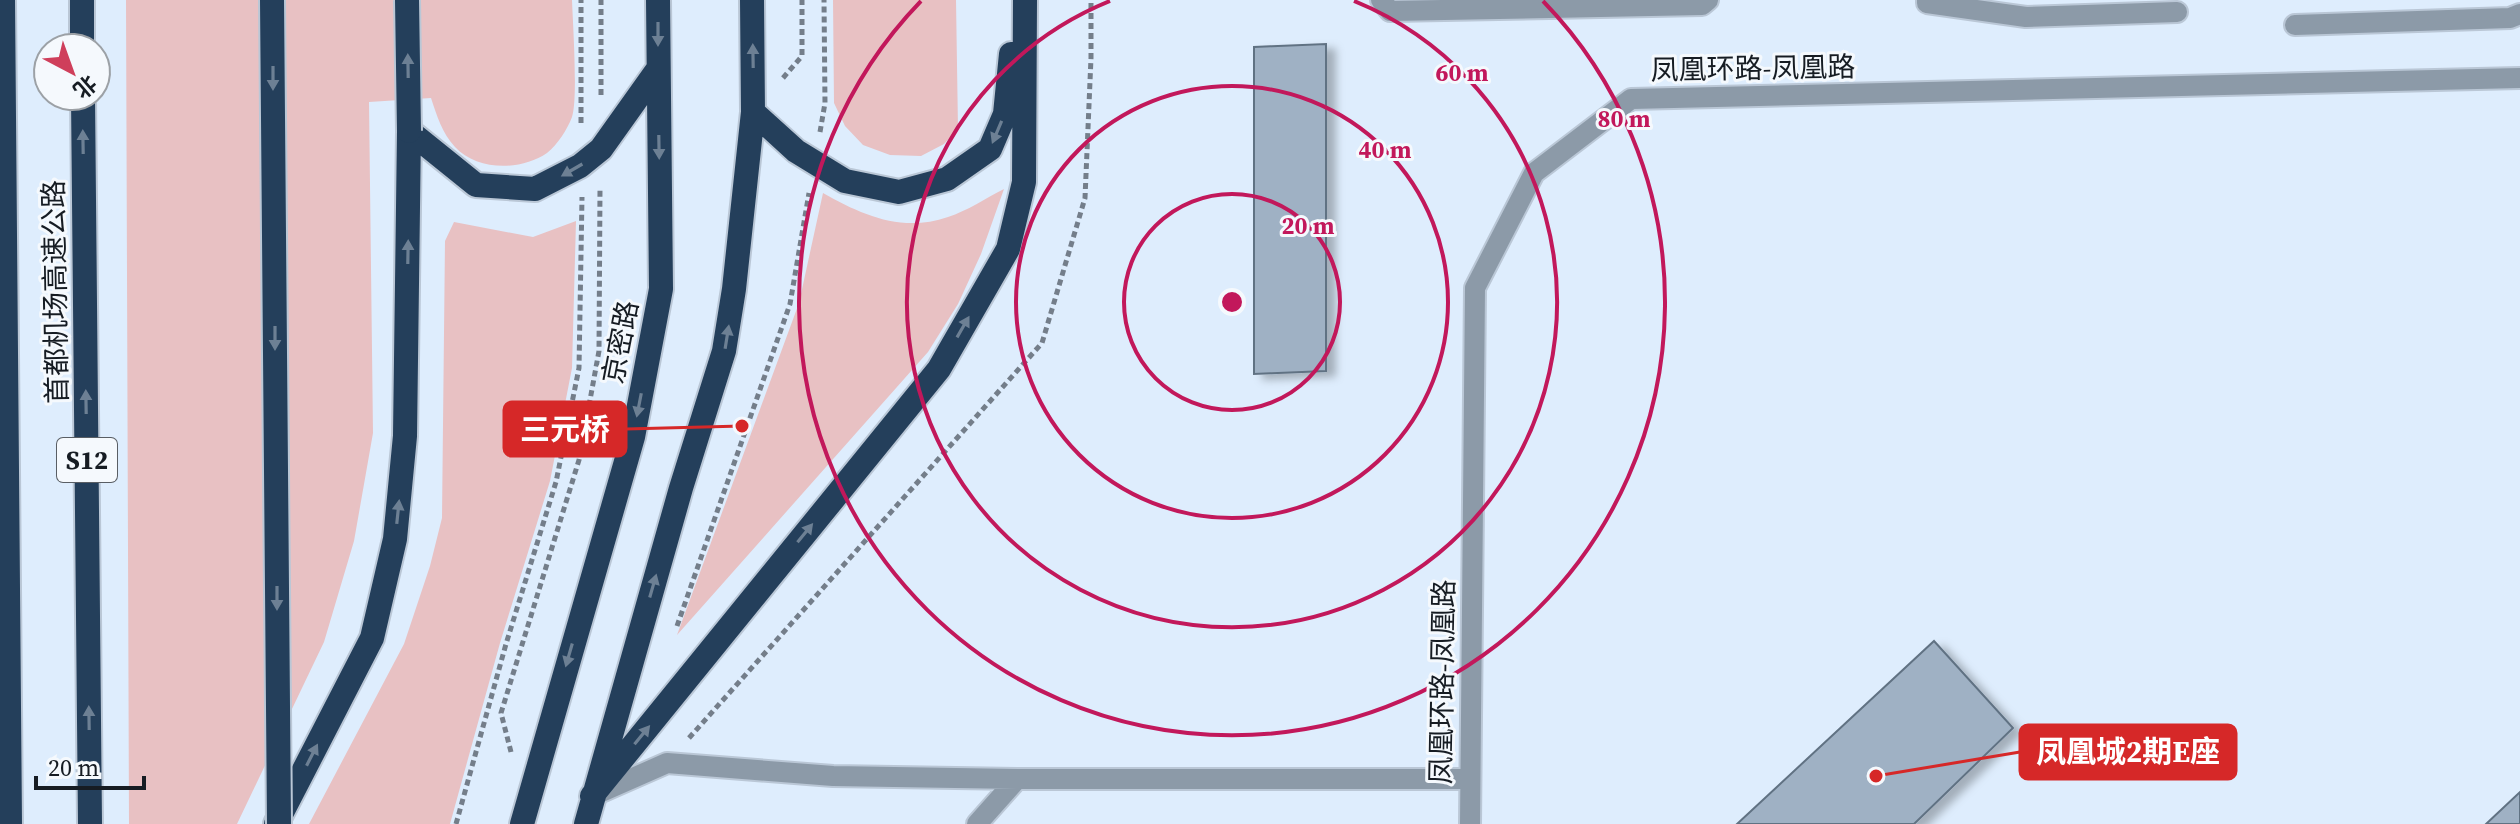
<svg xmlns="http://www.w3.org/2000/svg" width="2520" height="824" viewBox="0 0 2520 824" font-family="'Source Serif 4','Noto Sans SC',serif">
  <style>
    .green { fill: #e8c1c3 }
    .building { fill: #9fb1c4; stroke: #617283; stroke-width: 2; filter: url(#shadow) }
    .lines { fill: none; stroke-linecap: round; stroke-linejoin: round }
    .minor-casing { stroke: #bac7d6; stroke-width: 24 }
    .highway-casing { stroke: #bac7d6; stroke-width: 28 }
    .path { stroke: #747e8a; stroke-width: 5; stroke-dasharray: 6 4; stroke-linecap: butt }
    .minor { stroke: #8c9aa8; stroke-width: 20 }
    .highway { stroke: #243f5b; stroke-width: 24 }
    .highway-bridge-casing { stroke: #bac7d6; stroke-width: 28; stroke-linecap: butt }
    .highway-bridge { stroke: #243f5b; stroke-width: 24 }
    .oneway { fill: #6d8094 }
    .ring { fill: none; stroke: #c2185b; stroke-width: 4 }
    .labels { text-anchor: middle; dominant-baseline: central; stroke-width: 6; stroke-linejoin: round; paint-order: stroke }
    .shield { fill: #f5f9fd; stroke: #595e64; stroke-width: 2 }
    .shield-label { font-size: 26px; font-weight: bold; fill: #161c23 }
    .street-label { font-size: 28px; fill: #161c23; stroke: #f5f9fd }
    .centre { fill: #c2185b; stroke: #f5f9fd; stroke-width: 4 }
    .ring-label { font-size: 24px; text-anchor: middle; font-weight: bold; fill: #c2185b; stroke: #f5f9fd; stroke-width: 6; stroke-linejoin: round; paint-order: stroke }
    .leader { fill: none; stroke: #d62828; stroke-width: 3 }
    .callout-dot { fill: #d62828; stroke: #f5f9fd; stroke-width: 3 }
    .callout { fill: #d62828; stroke: #d62828; stroke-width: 3 }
    .callout-label { font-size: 30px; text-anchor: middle; font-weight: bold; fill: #fff }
  </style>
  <defs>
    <filter id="shadow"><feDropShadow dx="9" dy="5" stdDeviation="4" flood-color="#0004"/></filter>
  </defs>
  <rect width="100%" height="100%" fill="#deedfd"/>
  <path class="green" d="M126,0H572C573,24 578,100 572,117C567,130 558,144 547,153C521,171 477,171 455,147C442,133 437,116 431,98L369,102L373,433L354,541L324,642L237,824H129Z
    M833,0H956L958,129L944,144L921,156L890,155L863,145L845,126L834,103Z
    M1004,189L981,254L958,304L928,352L677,635L799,303L823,193C862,215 902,233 948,217C967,211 986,198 1004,189Z
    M576,221L572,368L550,481L500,643L450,824H309L404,644L430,566L442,518L445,241L454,222L533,237Z"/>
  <path class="building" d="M1326,44V371L1254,374V47Z
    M1934,641L2013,728L1914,824H1737Z
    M2520,792V824H2486Z"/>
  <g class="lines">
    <g class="minor-casing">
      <path id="minor" d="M1381,0L1390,11L1702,5L1708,0
        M1927,0V3L2026,17L2177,12
        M2295,25L2510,18L2520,14
        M592,796L667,763L833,776L1017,779H1469
        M977,824L1017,779
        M1470,824L1475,288L1534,173L1631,99L2520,78"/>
    </g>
    <g class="highway-casing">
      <path id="highway" d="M3,0L10,824
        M82,0V48
        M83,96L90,824
        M753,112L796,151L845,181L899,192L947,179L990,149L1005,114L1011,54
        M409,131L476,185L535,189L580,166L601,149L658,69
        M592,796L939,369L1008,249L1024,182L1025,0
        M276,824L372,638L395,539L405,436L409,131
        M522,824L633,437L661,289L658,0
        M586,824L681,488L724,351L734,289L753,112L752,0"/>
    </g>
    <path class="path" d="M783,78L802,56V0
      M601,95V0
      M581,123V0
      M820,132L825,103L824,0
      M677,626L790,304L809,193
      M689,738L1042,343L1085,198L1091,58V0
      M511,752L501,713L579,460L599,351L600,189
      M456,824L506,644L556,482L579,368L582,197"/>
    <use href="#minor" class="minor"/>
    <use href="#highway" class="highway"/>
    <g class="highway-bridge-casing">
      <path id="highway-bridge" d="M272,0L279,824
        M407,0L409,131"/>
    </g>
    <use href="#highway-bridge" class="highway-bridge"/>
  </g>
  <defs><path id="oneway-solid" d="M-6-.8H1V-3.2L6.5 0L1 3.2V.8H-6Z" transform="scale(2)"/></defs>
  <g class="oneway">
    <use href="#oneway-solid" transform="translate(658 34) rotate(90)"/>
    <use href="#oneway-solid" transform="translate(753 56) rotate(-91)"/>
    <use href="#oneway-solid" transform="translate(408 66) rotate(-91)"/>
    <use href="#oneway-solid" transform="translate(273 78) rotate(90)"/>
    <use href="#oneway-solid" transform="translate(997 132) rotate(113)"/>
    <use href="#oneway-solid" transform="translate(83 142) rotate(-91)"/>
    <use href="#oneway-solid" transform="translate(659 147) rotate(89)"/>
    <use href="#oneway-solid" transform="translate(572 170) rotate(150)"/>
    <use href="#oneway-solid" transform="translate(408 252) rotate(-89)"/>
    <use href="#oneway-solid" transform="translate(963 327) rotate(-60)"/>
    <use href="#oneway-solid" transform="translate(727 337) rotate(-81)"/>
    <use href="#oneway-solid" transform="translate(275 338) rotate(90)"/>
    <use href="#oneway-solid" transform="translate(86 402) rotate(-91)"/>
    <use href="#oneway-solid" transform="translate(639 405) rotate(101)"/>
    <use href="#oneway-solid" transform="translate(398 512) rotate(-84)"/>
    <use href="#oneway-solid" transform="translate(805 533) rotate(-51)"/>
    <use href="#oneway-solid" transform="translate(653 586) rotate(-74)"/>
    <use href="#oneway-solid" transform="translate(277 598) rotate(90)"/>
    <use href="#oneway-solid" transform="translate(569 655) rotate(106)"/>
    <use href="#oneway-solid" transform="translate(89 718) rotate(-91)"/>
    <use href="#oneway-solid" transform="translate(642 735) rotate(-51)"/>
    <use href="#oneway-solid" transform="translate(312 755) rotate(-63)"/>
  </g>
  <g class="ring">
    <circle cx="1232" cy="302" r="108"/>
    <circle cx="1232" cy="302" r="216"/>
    <path d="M1354 1A325 325 0 1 1 1110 1"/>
    <path d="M1543 1A433 433 0 1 1 921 1"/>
  </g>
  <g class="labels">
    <rect class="shield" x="57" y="438" width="60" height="44" rx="6"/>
    <g class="shield-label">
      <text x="87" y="460">S12</text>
    </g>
    <g class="street-label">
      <text transform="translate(1753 68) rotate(-1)">凤凰环路-凤凰路</text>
      <text transform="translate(55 292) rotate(-91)">首都机场高速公路</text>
      <text transform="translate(620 342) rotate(-79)">京密路</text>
      <text transform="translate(1442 682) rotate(-89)">凤凰环路-凤凰路</text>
    </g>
  </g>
  <circle cx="1232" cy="302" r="12" class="centre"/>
  <g class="ring-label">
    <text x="1462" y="81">60 m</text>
    <text x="1624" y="127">80 m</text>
    <text x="1385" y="158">40 m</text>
    <text x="1308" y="234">20 m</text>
  </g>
  <path class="leader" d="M742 426L626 429M1876 776L2020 752"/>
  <g class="callout-dot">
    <circle cx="742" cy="426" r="8"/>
    <circle cx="1876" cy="776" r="8"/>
  </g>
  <g class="callout">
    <rect x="504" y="402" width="122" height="54" rx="8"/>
    <rect x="2020" y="725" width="216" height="54" rx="8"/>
  </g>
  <g class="callout-label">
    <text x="565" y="440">三元桥</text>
    <text x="2128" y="762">凤凰城2期E座</text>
  </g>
  <g transform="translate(72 72) rotate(139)"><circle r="38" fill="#f5f9fd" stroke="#9ca1a6" stroke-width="2"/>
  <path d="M0-6L14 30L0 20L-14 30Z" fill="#cf3f5b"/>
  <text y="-12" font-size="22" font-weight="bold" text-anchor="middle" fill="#161c23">北</text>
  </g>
  <path d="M36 776v12h108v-12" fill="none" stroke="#161c23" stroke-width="4"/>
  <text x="48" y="776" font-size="24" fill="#161c23" stroke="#f5f9fd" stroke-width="6" paint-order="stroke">20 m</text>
</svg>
